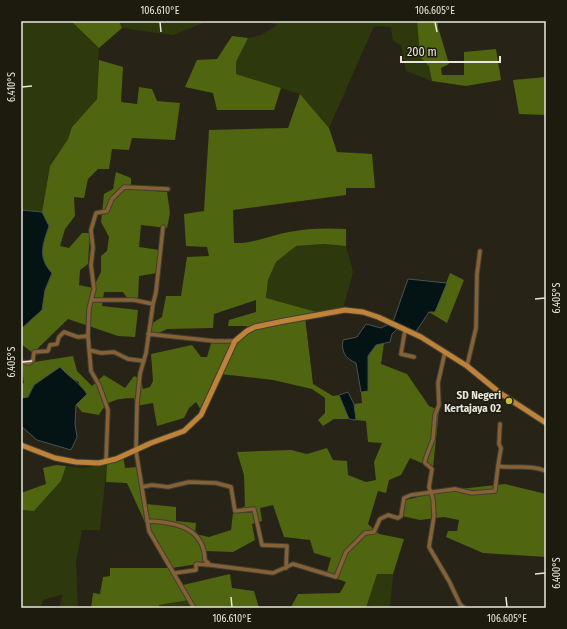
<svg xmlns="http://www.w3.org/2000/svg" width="567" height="629" viewBox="0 0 567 629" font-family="'Fira Sans Condensed',sans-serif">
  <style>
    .green { fill: #2d390d }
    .forest { fill: #4f650f }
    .water { fill: #041314; stroke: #485351 }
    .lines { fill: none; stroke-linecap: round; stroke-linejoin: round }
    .street-casing { stroke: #423f33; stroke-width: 5.5 }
    .secondary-casing { stroke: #423f33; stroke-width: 7 }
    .street { stroke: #866135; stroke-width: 3.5 }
    .secondary { stroke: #be8338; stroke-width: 5 }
    .ticks { fill: none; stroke: #e8e7de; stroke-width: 1.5 }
    .poi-dot { fill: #c5bc3d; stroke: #1d1b0e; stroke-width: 1.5 }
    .labels { text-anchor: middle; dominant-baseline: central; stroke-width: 3; stroke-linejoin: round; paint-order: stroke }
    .poi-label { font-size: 11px; font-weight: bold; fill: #e8e7de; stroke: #1d1b0e; text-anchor: end }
    .neatline { fill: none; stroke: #e8e7de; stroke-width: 1.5 }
    .ticks-label { font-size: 10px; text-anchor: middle; fill: #e8e7de }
  </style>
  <rect width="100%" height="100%" fill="#272417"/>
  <path class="green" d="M21,21L72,22L99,48L97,99L72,127L68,139L50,166L42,212L21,210Z
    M119,21H208L173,35L122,28Z
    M266,21H417L420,57L429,66L432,81L406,71L401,45L393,41L391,27L374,26L329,128L300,94L236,74V62L248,38L261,35L277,25Z
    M324,244L346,246L353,272L343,309L320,313L266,299L268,280L276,262L296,246Z
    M107,463L100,530H82L76,562L78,608H59L63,594L43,600L41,608H21V510L34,511L61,481L66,466L83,468Z
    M377,574H393L390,608H366Z
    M189,600L195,608H159L158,605Z"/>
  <path class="forest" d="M63,21H119L122,28L99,48L72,22Z
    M417,21H438V27L449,64L441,68L442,75H464V52L496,49L501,80L466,86L432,81L429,66L420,57Z
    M232,36L248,38L236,62V74L281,88L274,110H217L213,93L185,87L197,60L217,59Z
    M99,60L123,67L121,102L137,104L139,87L152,89L157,101L180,103L175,140L132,138L129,150L112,149L109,169H98L88,179L84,198L74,197L75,216L65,229L60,246L69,248L82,233H90L88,264L80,270L79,285L93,288L101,272V256L107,251L109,237L101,222L104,194L113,189L116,172L131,178V189L167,192L170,213L167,228L141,225L139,247L160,250L157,273L139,276L138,300L128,299L123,292H104L102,306L138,310L135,337L118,336L68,319L33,353L21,344V329L42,310L45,290L52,274C37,257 43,245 49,226L42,212L50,166L68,139L72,127L97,99Z
    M546,77V115L519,114L513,80Z
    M300,94L329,128L337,152L372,154L375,188H346V195L233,210L234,243C252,244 271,235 289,232C308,228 327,228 346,229V246L324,244L296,246L276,262L268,280L266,298L320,313L305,317L313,384L333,396L339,395L349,419H334L323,426L318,420L325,413V398L312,389L273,380L220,374L204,415L196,402L189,408L184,418L157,426L153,403L136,406L134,398C116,399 108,399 99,415L82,412L76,405L79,382L68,377L60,367L34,385L28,397L21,398V384L24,383L21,364L73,356L77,371L92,386L104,375L125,388L134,376L141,379L143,389L150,387L153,381L151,354L192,345L201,357H207L212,340H240L246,334L247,326H228L229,320L256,312V300L214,314L213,328L167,329L149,338L151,324L162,317L166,296H181L187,257L209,256L207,247L186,246L184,214L204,211L209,130L288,128Z
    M450,273L464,280L447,323L429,312H435Z
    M384,343L381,364L407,374L429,406L439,410L433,468L410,458L401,475L389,480L386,493L378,491L368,524L379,534L404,539L393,574H377L366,608H287L291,607L298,594L340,593L346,582L326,575L331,558L314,553L310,540L284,537L273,505L260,508L262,521L252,524L255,540L233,552L205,551L204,563L172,568L183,585L230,574L232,588L254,591L259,608H195L189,600L159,605V608H91L93,593L100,594L103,577L110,576V568H172L149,531L127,483L106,482L107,463L123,455L125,468L138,467L146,504L176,507V521L196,523L195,534L209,537L231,530L233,513L245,506L244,475L237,452L291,450L307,454L327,448L333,460L347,461L348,475L366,482L376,480L374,462L382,443L368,442L366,421L356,420L354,404L362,403L361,392L368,391V356L376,345Z
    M56,465L66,466L61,481L34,511L21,510V493L46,484L43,468Z
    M505,484L546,494V557L483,553L446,537L448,531H457L459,520L444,517L420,520L402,516V501L442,491Z"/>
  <path class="water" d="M21,210L42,212L49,226C43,244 37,257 52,273L45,290L42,310L21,329Z
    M408,279L447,283L435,312H429L415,333L400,326L392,334L390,342L376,345L368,356V391L361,392L356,363C345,358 341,352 343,340L357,337L366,324L381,328L393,322Z
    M60,367C70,378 79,382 87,394L76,405L75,424L77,437L71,450L37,440L21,426V398L28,397L34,385Z
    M348,392L354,404L356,420L349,419L339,395Z"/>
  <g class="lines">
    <g class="street-casing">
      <path id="street" d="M163,227L156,292L153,304L146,353L140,374L137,404L136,451L149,531L194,608
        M92,300H134L153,304
        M405,330L401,354L414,357
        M148,334L214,341H235
        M89,350L101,353L114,352L128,359L144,361
        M445,352L438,383L439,405L435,415L433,439L425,460V463L432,469L429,487L433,499L434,516L429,547L449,581L460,604L464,608
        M21,362L29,363L33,360L34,352L48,351L50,345L57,344L59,337L64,332L78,337L88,336
        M467,366L476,328L477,274L480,251
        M106,461L108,410L99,385L91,371L88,336L89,309L94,289L91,265L93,248L91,230L96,213L107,211L112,199L124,187L168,189
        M498,466L501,448L499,444L500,424
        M142,487L152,485L168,487L189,482L216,483L231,487L235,511L254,509L262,545L287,546L286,568
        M147,521C175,522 204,527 205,560L210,565L273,573L293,564L336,577L346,552L365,533L374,532L380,519L388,515L398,518L401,516L404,498L411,495L455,489L472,493L495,491L498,466C515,469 530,464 546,471
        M175,573L196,570V564L210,565"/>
    </g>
    <g class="secondary-casing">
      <path id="secondary" d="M21,445L55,458L76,462L99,463L116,459L151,443L184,431L201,415L235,341L247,331L255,327L284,321L345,310L363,312L378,317L421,337L467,366L500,393L546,423"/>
    </g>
    <use href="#street" class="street"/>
    <use href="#secondary" class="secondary"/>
  </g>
  <path class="ticks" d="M160,22L161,32M435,22L437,32M22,87L32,86M535,299L545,298M22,362L32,361M535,574L545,573M231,597L232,607M506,597L507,607"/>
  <circle class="poi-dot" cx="509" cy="401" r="4"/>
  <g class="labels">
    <g class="poi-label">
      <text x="501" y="395">SD Negeri<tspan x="501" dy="13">Kertajaya 02</tspan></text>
    </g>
  </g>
  <rect width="567" height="629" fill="none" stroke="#1d1b0e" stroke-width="44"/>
  <path d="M401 56v6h99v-6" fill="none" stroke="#e8e7de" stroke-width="2"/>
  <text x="407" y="56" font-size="12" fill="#e8e7de" stroke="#1d1b0e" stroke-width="3" paint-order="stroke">200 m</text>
  <rect x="22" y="22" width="523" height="585" class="neatline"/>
  <g class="ticks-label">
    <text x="160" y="14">106.610°E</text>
    <text x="435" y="14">106.605°E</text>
    <text transform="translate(11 87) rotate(-90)" y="4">6.410°S</text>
    <text transform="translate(556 298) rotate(-90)" y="4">6.405°S</text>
    <text transform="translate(11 362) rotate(-90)" y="4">6.405°S</text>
    <text transform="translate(556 573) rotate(-90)" y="4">6.400°S</text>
    <text x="232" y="622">106.610°E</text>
    <text x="507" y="622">106.605°E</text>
  </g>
</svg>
